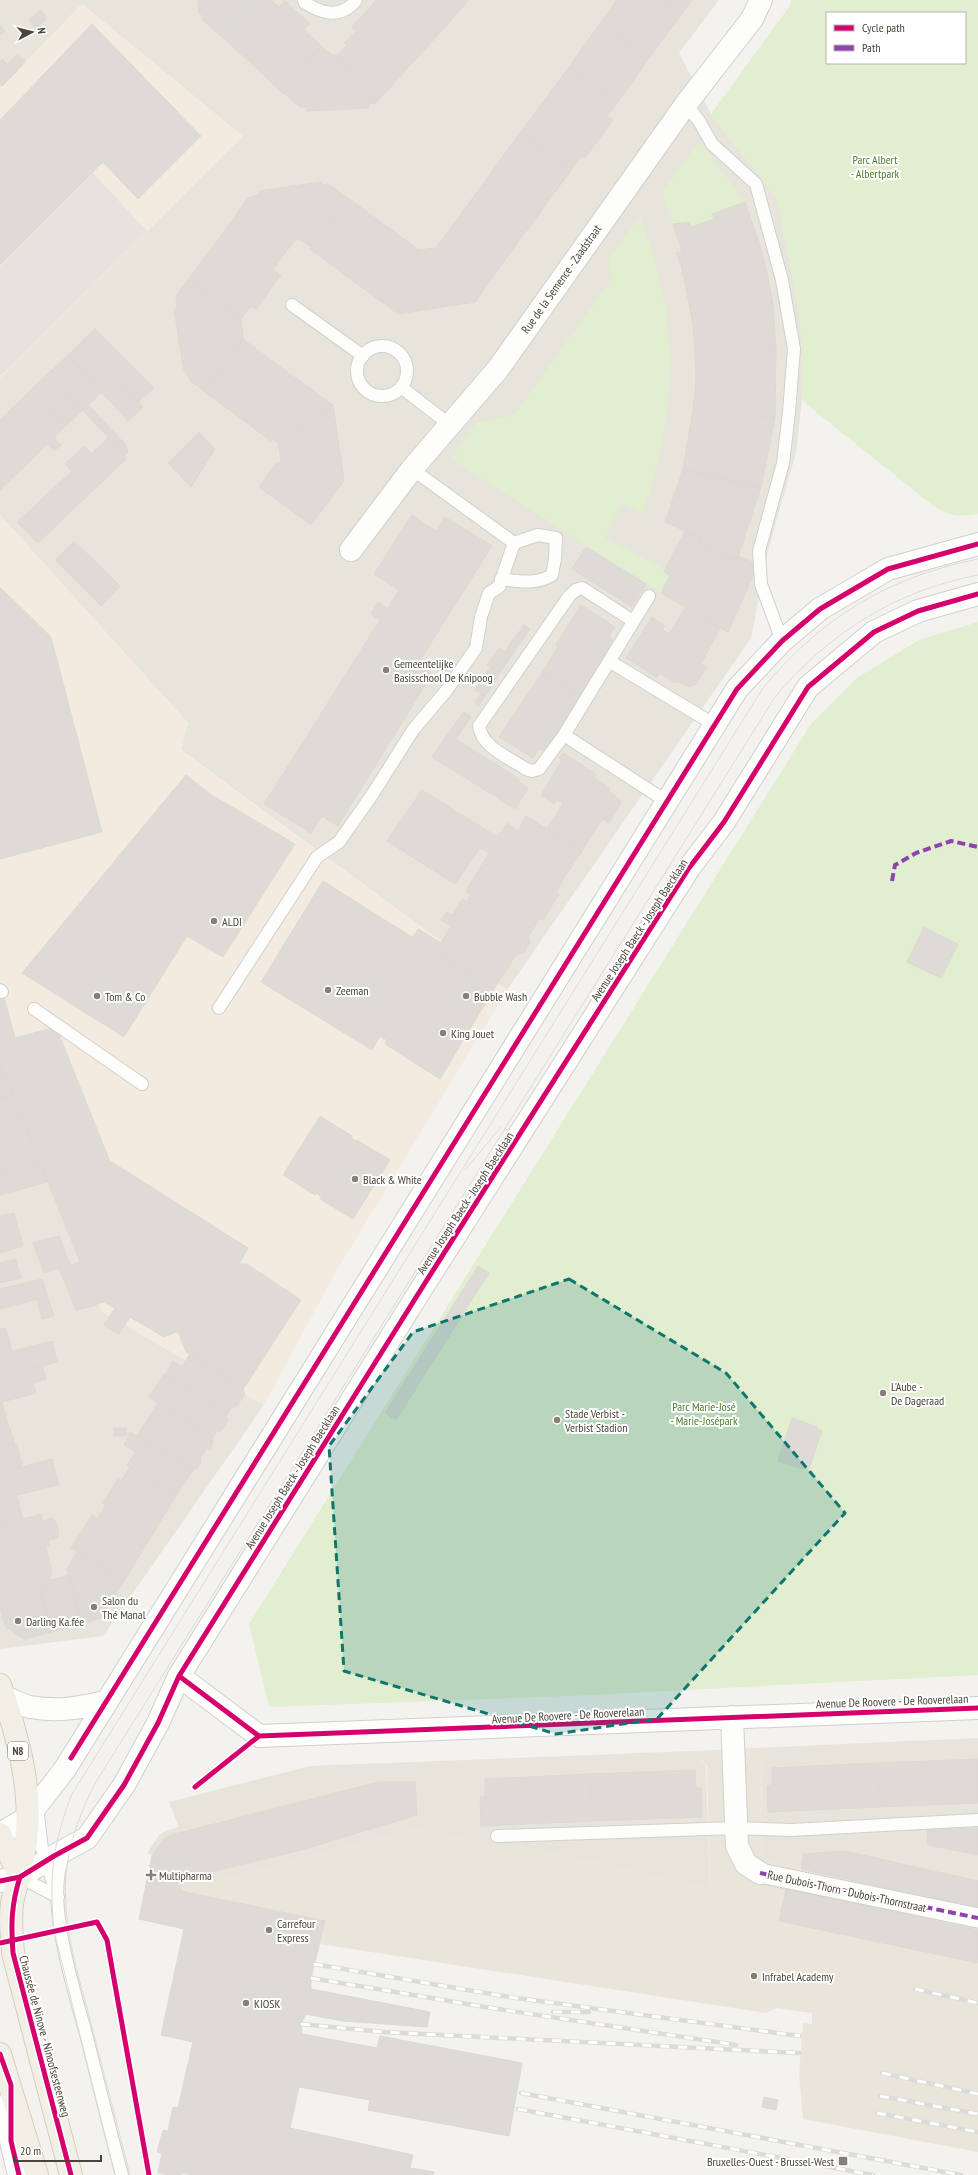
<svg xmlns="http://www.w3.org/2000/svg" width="978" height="2175" viewBox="0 0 978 2175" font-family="'PT Sans Narrow',sans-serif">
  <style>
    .residential { fill: #e7e4dc }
    .commercial { fill: #f3ebdf }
    .education { fill: #eae5da }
    .green { fill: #e1eecf; fill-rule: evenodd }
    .parking { fill: #e6e3df }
    .building { fill: #dedbd6; stroke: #dcd9d4 }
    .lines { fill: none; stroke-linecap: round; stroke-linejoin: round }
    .service-casing { stroke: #d2d0cb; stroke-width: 14 }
    .pedestrian-casing { stroke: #d2d0cb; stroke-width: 21 }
    .minor-casing { stroke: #d2d0cb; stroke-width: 24 }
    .tertiary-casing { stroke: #d2d0cb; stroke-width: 24 }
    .primary-casing { stroke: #d6cebb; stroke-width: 24 }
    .service { stroke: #fdfdfc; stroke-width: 12 }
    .pedestrian { stroke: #fdfdfc; stroke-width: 19 }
    .minor { stroke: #fdfdfc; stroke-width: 22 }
    .tertiary { stroke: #fdfdfc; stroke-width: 22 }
    .primary { stroke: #f2efe6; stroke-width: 22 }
    .tram { stroke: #dbdbda; stroke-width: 1 }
    .rail-casing { stroke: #dbdbda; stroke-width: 4.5 }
    .rail { stroke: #fff; stroke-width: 3; stroke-dasharray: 9; stroke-linecap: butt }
    .quiet { stroke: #8e44ad; stroke-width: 4; stroke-dasharray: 8 4; stroke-linecap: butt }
    .cycleway-casing { stroke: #fff; stroke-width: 8 }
    .cycleway { stroke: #d6006c; stroke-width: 5 }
    .marked { fill: #0f766e; fill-opacity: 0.2; stroke: #0f766e; stroke-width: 3; stroke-dasharray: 8 5; stroke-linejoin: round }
    .poi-dot { fill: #868178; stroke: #fff; stroke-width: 1.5 }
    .labels { text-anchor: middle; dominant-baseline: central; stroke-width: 4; stroke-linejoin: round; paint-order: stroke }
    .shield { fill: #fff; stroke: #817c74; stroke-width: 1 }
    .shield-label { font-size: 11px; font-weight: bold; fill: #4b4439 }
    .park-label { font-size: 12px; fill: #4a7f2a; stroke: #fff }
    .street-label { font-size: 12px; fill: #4b4439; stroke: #fff }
    .poi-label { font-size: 12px; fill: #4b4439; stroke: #fff; text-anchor: start }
  </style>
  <rect width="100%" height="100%" fill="#f4f2ee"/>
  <path class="residential" d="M0,0H719L679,53L711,114L778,200L800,317L802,349V398L796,453L769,547L751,638L507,990L181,750L188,723L0,515V378L234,140L177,82L82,4L0,88Z
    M0,1026L102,1312L264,1405L103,1636L0,1649Z
    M978,1738V1908L763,1860L761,1763L776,1747Z
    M692,1751L706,1766L710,1889L514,1845L513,1850L416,1829L181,1891L176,1880L165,1876L159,1870L153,1856L147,1853L159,1835L166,1831L179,1827L169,1802L310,1766Z"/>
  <path class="commercial" d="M82,4L243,136L0,378V88Z
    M0,515L188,723L181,751L507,990L334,1275L264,1405L102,1312L0,1026Z"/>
  <path class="education" d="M776,1747L761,1763L763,1860L978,1908V2152L803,2119L799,2075L803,2023L812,2024V2013L776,2008L766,2013L320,1944L325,1921L181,1891L416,1829L513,1850L514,1845L710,1889L707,1766L692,1751Z"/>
  <path class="green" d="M791,0H978V514C957,517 950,517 932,505L806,404L802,398V349L800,317L778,200L711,114L789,7ZM827,13H965V63H827Z
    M699,141L745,202L712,214L714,219L691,227L689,222L673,224L662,192Z
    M640,216C649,243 659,272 664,301C677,372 667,445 642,513L621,504L605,538L665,569L664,572L670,575L661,593L451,459L476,423L515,414L612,278L608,260Z
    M978,622V1675L570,1696L269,1707L249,1624L811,724L858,677L919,640Z"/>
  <path class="parking" d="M93,173L147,231L0,377V267Z"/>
  <path class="building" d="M198,0H253L221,36L202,19V14H199Z
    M253,0H271L279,7L285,1L310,24L304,30L321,46L281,91L221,36Z
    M376,0H419L447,25L375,104L338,55L347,45L344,43L356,31L352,27Z
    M419,0H469L447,25Z
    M617,0H663L682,14L649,58L601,22Z
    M663,0H692L682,14Z
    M41,10L47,18L36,28L29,20Z
    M601,22L649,58L618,102L569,67Z
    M92,24L201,136L138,199L103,162L0,265V120Z
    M0,25L5,31L0,36Z
    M321,46L332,55H338L375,104H369V108L307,111V107H300L281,91Z
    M17,55L25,62L16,72L8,64Z
    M2,59L16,72L2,86L0,84V61Z
    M569,67L618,102L607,116L613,120L585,158L582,156L572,169L520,133Z
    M520,133L572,169L539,214L487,178Z
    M487,178L539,214L507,257L456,221Z
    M321,182V185L328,184L348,198L312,247L301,240H295L286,252L236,215L248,198L259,194V191Z
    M348,198L419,250L398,314L310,249Z
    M745,202L761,249L768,277L687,293L681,265L676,253L682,251L673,224L689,222L691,227L714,219L712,214Z
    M236,215L286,252L273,270L281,275L256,309L251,306L241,319L188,280Z
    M456,221L507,257L475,302L398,314L419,250L436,248Z
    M768,277L773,305L776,347L695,351L693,325L687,293Z
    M188,280L241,319L243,339L205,392L190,380L186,371H184L174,309L177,308L176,296Z
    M95,329L154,388L138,402L82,341Z
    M243,339L290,374L251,426L205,392Z
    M82,341L143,407L128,421L68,355Z
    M776,347L775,418L693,410L696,381L695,351Z
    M68,355L102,392L88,405L126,445L128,452L124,455L49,373Z
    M49,373L84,409L66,426L32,389Z
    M290,374L333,405L278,443L273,439L271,441L251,426Z
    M32,389L66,426L54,438L61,445L54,451L12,408Z
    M333,405L344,481L311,525L259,487L276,463L278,464L281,460L278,443Z
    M12,408L47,444L28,463L0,431V420Z
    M693,410L775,418L761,488L683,469Z
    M0,431L28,463L10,480L0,471Z
    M199,432L215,449L203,468L183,448Z
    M109,437L127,458L38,543L17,522Z
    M84,446L91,454L72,471L65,464Z
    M183,448L203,468L191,487L168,463Z
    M683,469L761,488L737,560L699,545L702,539L665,522Z
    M0,471L10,480L0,490Z
    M412,515L436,531L445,517L492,546L417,665L432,674L338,826L322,816L311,833L264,804L399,590L374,574Z
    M685,531L702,539L699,545L737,560L739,556L758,565L728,632L661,593L670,575L664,572Z
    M74,541L120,586L101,606L55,560Z
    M586,547L646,584L632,607L572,569Z
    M0,587L51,637L102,832L0,859Z
    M378,602L387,608L380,620L371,614Z
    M581,605L615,627L609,636L614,642L580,696L542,673L558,647L556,645Z
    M685,608L720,628L701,664L707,667L696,684L689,687L677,681L675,683L659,673L657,677L626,658L652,617L665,626L662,630L669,634Z
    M524,625L530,629L500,673L487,665L499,648L505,651Z
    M490,668L500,673L485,696L475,690Z
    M542,673L580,696L558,732L560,733L545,751L539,749L533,758L499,737Z
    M481,694L485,696L479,705L475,702Z
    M464,712L471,717L456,739L448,734Z
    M448,734L519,779L518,781L528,788L515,809L432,757Z
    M563,753L596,774L594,778L610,788L608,790L620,800L621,803L609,823L602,819L582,851L547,829L563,803L556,800L554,804L541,795L562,760L559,758Z
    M186,775L210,794L295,844L223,957L187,936L124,1037L22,973Z
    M422,790L564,878L556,892L559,894L543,920L540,918L531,932L466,891L489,853L480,848L455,884L387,841Z
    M526,816L582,851L564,878L498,837L507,823L518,831Z
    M323,881L494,989L440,1079L385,1044L387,1040L380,1036L372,1050L261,982Z
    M471,894L531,932L528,936L530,942L524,953L516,955L452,915L462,899L467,902Z
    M447,912L516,955L494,989L413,937L418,929L441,943L451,926L441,920Z
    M924,927L958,944L941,978L907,962Z
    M3,993L15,1038L0,1042V994Z
    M56,1027L178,1331L164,1337L104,1302L97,1304L0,1063V1042Z
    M0,1063L13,1095L0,1098Z
    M13,1095L40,1163L0,1173V1098Z
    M320,1116L352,1136L351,1138L356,1141L357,1140L390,1160L353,1219L320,1199L322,1197L316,1193L315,1195L283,1175Z
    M110,1161L248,1248L239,1264H247L301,1300L244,1388L186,1352Z
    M40,1163L48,1182L0,1195V1173Z
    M14,1213L23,1246L0,1253V1216Z
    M59,1236L70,1265L44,1273L33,1243Z
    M16,1259L21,1278L0,1283V1263Z
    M80,1262L97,1305L76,1310L59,1269Z
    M478,1266L489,1273L396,1420L385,1413Z
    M42,1279L54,1316L42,1319L37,1299L0,1309V1289Z
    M115,1308L130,1317L119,1334L104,1325Z
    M6,1328L12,1351L0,1354V1329Z
    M52,1341L57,1362L0,1377V1354Z
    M190,1354L244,1388L243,1390L245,1394L236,1407H232L228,1413L165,1375L173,1361L182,1367Z
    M42,1365L46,1379L33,1383L36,1393L2,1402L7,1421L0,1423V1377Z
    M164,1374L228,1413L226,1416L228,1420L221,1431H217L213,1437L149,1397Z
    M158,1403L213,1437L212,1439L213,1443L210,1449H206L200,1459L201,1462L197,1468L193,1470L137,1436Z
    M792,1418L817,1427V1429L822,1431L809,1469L804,1467L803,1469L778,1461Z
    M7,1421L15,1444L0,1448V1423Z
    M114,1428H126V1436H114Z
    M130,1432L193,1470L176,1496L127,1465L136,1452L124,1445Z
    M17,1444L22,1466L0,1472V1448Z
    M52,1459L59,1485L0,1499V1472Z
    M130,1467L176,1496L144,1548L98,1519L106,1504L103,1503L118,1479L121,1481Z
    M16,1494L23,1519L0,1525V1499Z
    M41,1514L43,1521L52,1518L56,1521L59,1534L57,1538L48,1540L50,1546L0,1559V1525Z
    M92,1515L144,1548L124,1581L71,1548Z
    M46,1547L52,1573L49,1579L51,1580L53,1585L40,1588L51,1632L24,1639L5,1626L3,1620L0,1608V1559Z
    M77,1551L124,1581L101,1618L82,1624L67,1569Z
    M69,1575L82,1624L51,1632L40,1588L53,1585L51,1580Z
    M978,1759V1803L879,1807L877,1763Z
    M877,1763L879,1807L768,1812L767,1786L772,1785V1768Z
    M695,1770L696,1788H701L702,1817L593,1821L590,1774Z
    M590,1774L593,1821L481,1826L480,1797H485V1779Z
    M379,1782H415L417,1815L301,1850L181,1879L170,1878L162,1874L152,1856L163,1840L171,1835Z
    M978,1828V1855L928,1845L927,1830Z
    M845,1851L978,1881V1908L801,1869L804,1854Z
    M152,1856L159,1870L165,1876L176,1880L181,1891L325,1921L311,1978V1989L430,2012L427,2027L343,2021L306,2014L301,2024L302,2034L377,2048L380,2036L522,2063L509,2136L368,2110L370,2100L299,2087L290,2128L413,2155L410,2168L434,2172L433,2175H193L182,2173L181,2175H169L158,2173L162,2153L157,2152L163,2130L168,2131L173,2107L178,2108L193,2042L161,2035L184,1929L139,1919Z
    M786,1889L978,1930V1963L779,1921Z
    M764,2097L778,2100L776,2110L762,2107Z"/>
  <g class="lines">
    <g class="service-casing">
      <path id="service" d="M304,0L305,3C323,14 341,19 356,0
        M686,104L699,121L712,144L756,184L782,280L794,349L789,412L783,463L759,551L761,584L782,641
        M292,305L363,356
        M357 371a25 25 0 1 1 50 0a25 25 0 1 1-50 0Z
        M401,387L450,425
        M501,579C519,581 536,585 552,575L555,559L556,538L538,535L514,543
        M633,621L582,588L576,590L570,595L479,726C482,748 510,758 526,769L532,771L539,769L564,735L649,596
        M609,661L715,725
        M564,735L666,801
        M0,990L2,992
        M219,1008L317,857L339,842L372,795L413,730L446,691L476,648L481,617L489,593L499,587L514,543L412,469
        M34,1009L142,1084
        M37,1807L42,1849L55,1889
        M497,1836L736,1828L791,1830L978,1820
        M65,1852C42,1897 76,1995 88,2042C99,2086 110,2131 122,2175
        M20,1877L58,1897"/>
    </g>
    <g class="pedestrian-casing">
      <path id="pedestrian" d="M760,1873L978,1918"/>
    </g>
    <g class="minor-casing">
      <path id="minor" d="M351,550L412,469L498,369L686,104L752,19L761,0
        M179,1676L259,1736L978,1708
        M732,1717L737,1846L746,1864L760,1873
        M0,1881L20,1877
        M11,2099V2141L19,2175"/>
    </g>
    <g class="tertiary-casing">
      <path id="tertiary" d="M4,1697C13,1700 21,1705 30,1707C56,1712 80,1708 105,1702
        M0,1834L27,1818L65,1769L737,689L782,641L820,609L888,569L978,544
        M20,1877L54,1856L87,1838L124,1785L158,1723L179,1676L425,1283L689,868L724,822L808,687L874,632L918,611L978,594"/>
    </g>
    <g class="primary-casing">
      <path id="primary" d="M0,1685C17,1734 33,1789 26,1841C23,1861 18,1879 13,1898C9,1916 12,1935 13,1953L71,2175
        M0,1834L20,1877
        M0,2054L37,2175"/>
    </g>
    <use href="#service" class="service"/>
    <use href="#pedestrian" class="pedestrian"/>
    <use href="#minor" class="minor"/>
    <use href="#tertiary" class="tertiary"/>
    <use href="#primary" class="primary"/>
    <path class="tram" d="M465,1170L501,1127
      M115,2175L54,1931C49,1877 52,1845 72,1794L763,688C821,618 888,577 978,559
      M130,2175C117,2124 104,2073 91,2023C78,1974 62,1925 66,1874C69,1842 80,1814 94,1785L775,697C829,633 895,591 978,575"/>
    <g class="rail-casing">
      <path id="rail" d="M314,1964L509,1997L800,2036
        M311,1978L485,2007L736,2045
        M915,1989L978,2003
        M553,2012H589
        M301,2024L383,2032L799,2053
        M882,2073L978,2094
        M521,2093L961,2175
        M880,2096L978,2114
        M518,2109L873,2175
        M877,2113L978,2132"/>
    </g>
    <use href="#rail" class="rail"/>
    <path class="quiet" d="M892,881L895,865L916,853L951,841L978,847
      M760,1873L978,1918"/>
    <g class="cycleway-casing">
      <path id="cycleway" d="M179,1676L259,1736L978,1708
        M71,1758L737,689L782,641L820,609L888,569L978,544
        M195,1787L259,1736
        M20,1877C11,1905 11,1925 13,1953L71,2175
        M0,1881L20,1877L54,1856L87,1838L124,1785L158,1723L179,1676L425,1283L689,868L724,822L808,687L874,632L918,611L978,594
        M0,1943L97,1922L107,1940L149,2175
        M0,2054L11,2085V2141L19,2175"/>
    </g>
    <use href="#cycleway" class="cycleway"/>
  </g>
  <path class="marked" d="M569,1279L726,1373L845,1513L657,1719L556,1734L344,1671L329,1446L413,1332Z"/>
  <g class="poi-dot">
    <circle cx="386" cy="670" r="4"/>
    <circle cx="214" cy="921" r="4"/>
    <circle cx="328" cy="990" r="4"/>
    <circle cx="97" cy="996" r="4"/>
    <circle cx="466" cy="996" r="4"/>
    <circle cx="443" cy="1033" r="4"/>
    <circle cx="355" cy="1179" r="4"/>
    <circle cx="883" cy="1393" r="4"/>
    <circle cx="557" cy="1420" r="4"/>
    <circle cx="94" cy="1607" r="4"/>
    <circle cx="18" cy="1621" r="4"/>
    <path d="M149 1869h4v4h4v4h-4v4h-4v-4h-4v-4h4z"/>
    <circle cx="269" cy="1930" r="4"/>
    <circle cx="754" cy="1976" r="4"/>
    <circle cx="246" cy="2003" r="4"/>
    <rect x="838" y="2156" width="10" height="10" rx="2"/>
  </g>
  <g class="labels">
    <rect class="shield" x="8" y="1742" width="20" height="18" rx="3"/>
    <g class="shield-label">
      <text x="18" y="1751">N8</text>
    </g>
    <g class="park-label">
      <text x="875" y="159">Parc Albert<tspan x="875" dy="14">- Albertpark</tspan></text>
      <text x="704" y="1406">Parc Marie-José<tspan x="704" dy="14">- Marie-Josépark</tspan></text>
    </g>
    <g class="street-label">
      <text transform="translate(561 279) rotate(-55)">Rue de la Semence - Zaadstraat</text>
      <text transform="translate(639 930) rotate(-57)">Avenue Joseph Baeck - Joseph Baecklaan</text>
      <text transform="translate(465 1203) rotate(-57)">Avenue Joseph Baeck - Joseph Baecklaan</text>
      <text transform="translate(292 1477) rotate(-58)">Avenue Joseph Baeck - Joseph Baecklaan</text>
      <text transform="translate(892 1701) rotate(-2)">Avenue De Roovere - De Rooverelaan</text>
      <text transform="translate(568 1715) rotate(-3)">Avenue De Roovere - De Rooverelaan</text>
      <text transform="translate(847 1891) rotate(12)">Rue Dubois-Thorn - Dubois-Thornstraat</text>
      <text transform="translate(45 2036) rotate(75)">Chaussée de Ninove - Ninoofsesteenweg</text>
    </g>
    <g class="poi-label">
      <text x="394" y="663">Gemeentelijke<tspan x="394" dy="14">Basisschool De Knipoog</tspan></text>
      <text x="222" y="921">ALDI</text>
      <text x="336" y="990">Zeeman</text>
      <text x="105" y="996">Tom &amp; Co</text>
      <text x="474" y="996">Bubble Wash</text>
      <text x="451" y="1033">King Jouet</text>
      <text x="363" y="1179">Black &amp; White</text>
      <text x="891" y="1386">L'Aube -<tspan x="891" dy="14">De Dageraad</tspan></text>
      <text x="565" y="1413">Stade Verbist -<tspan x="565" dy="14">Verbist Stadion</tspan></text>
      <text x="102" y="1600">Salon du<tspan x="102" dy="14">Thé Manal</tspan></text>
      <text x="26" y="1621">Darling Ka.fée</text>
      <text x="159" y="1875">Multipharma</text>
      <text x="277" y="1923">Carrefour<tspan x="277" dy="14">Express</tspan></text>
      <text x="762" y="1976">Infrabel Academy</text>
      <text x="254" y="2003">KIOSK</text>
      <text x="834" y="2161" text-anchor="end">Bruxelles-Ouest - Brussel-West</text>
    </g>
  </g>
  <rect x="826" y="12" width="140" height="52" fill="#ffffff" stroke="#b7b4b0"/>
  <rect x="834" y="25" width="20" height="6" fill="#d6006c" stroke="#b7b4b0"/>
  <text x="862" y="32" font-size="12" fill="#4b4439">Cycle path</text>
  <rect x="834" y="45" width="20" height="6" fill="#8e44ad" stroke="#b7b4b0"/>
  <text x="862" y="52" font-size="12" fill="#4b4439">Path</text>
  <g transform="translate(32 32) rotate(83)" stroke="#ffffff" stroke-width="3" paint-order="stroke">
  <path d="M0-3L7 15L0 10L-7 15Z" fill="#4b4439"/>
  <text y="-6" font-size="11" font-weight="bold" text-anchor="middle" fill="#4b4439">N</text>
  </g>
  <path d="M14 2155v6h87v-6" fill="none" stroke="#4b4439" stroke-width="2"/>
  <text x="20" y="2155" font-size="12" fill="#4b4439" stroke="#ffffff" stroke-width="3" paint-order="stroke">20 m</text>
</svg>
